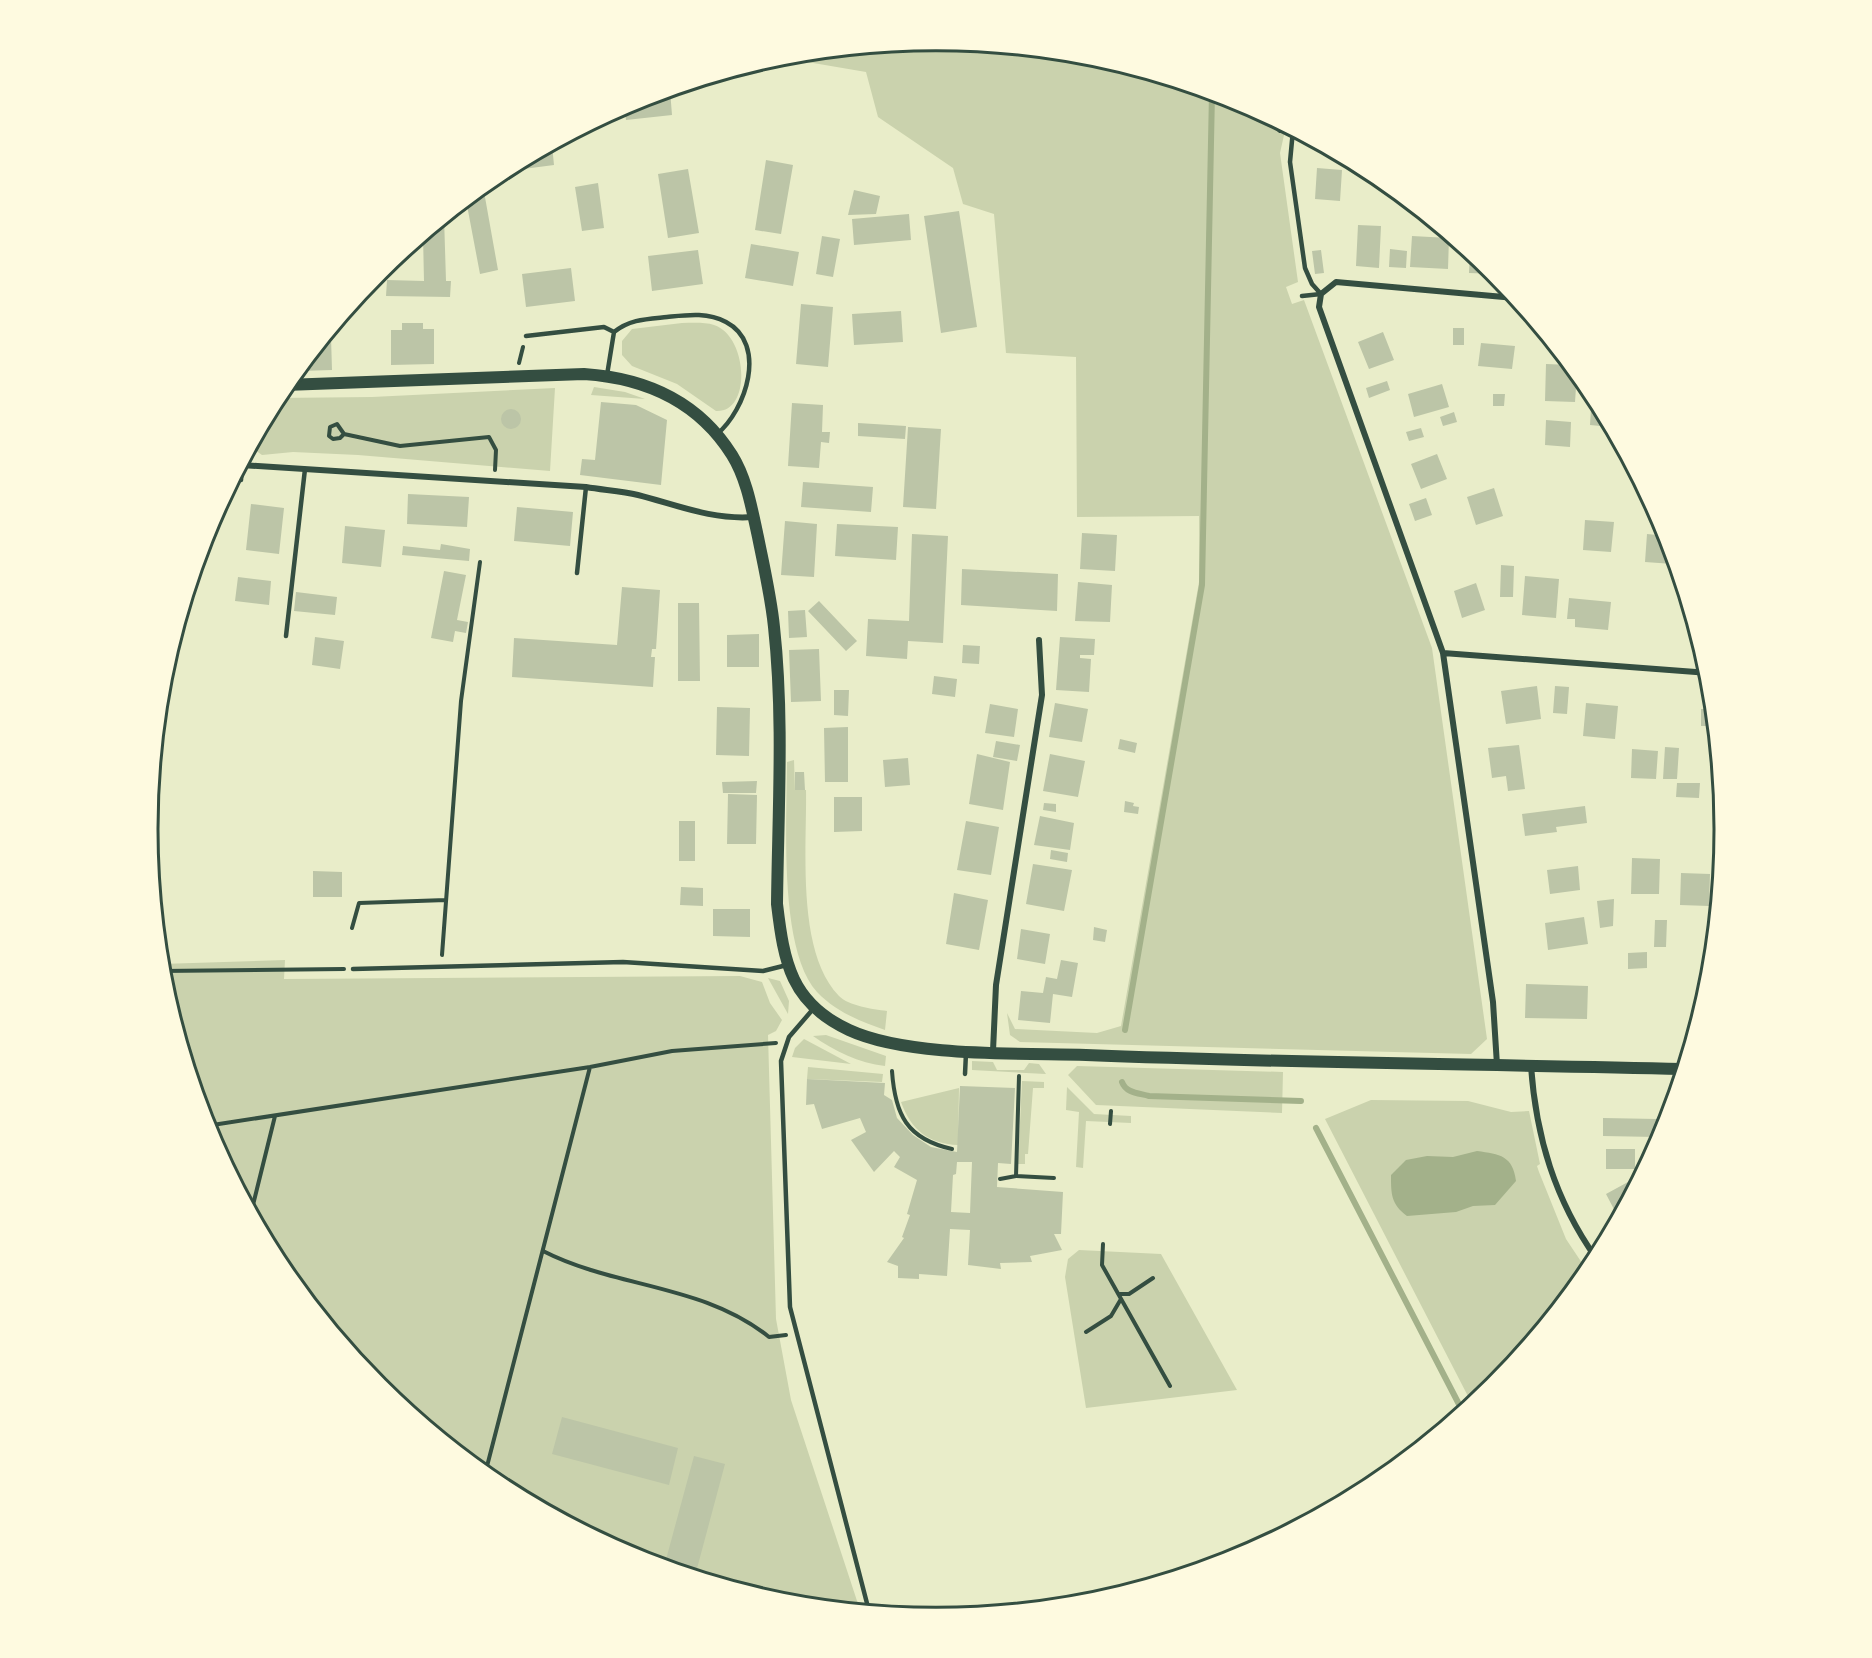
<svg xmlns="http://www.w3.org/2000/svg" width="1872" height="1658" viewBox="0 0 1872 1658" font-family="'Libre Baskerville',serif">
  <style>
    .green { fill: #cad2ad }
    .water { fill: #a3b18a }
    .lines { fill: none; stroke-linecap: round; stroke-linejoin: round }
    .stream { stroke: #a3b18a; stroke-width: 6 }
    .building { fill: #bcc5a7; fill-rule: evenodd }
    .path { stroke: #344e41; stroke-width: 4 }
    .service { stroke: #344e41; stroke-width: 4.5 }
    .minor { stroke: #344e41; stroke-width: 6 }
    .secondary { stroke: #344e41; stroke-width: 12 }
    .rim { fill: none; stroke: #344e41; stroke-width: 3 }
  </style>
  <rect width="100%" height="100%" fill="#e9edc9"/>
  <path class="green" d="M936,41L1090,56L1238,101L1286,126L1280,153L1298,282L1286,287L1292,304L1304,300L1432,648L1487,1039L1471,1054L1020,1042L1010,1035L1007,1013L1015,1029L1097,1033L1121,1026L1199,582V516L1077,517L1076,357L1006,353L994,214L963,204L953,168L878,117L866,72L778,57Z
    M682,323C692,323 705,322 714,325C748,336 752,413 716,411L677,384L632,366L622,355V341L632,329Z
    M594,387L625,392L645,399L591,395Z
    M555,388L550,471L358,455L293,452L262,455L251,447L277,398L372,397Z
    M794,760L795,790H806C807,848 796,952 839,996C849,1006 872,1009 887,1011L885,1030C860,1021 836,1012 817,992C778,949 787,819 787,762Z
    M285,960L284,979L740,976L762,982L770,1003L782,1020L776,1031L768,1035L776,1319L791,1400L860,1610L782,1602L634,1557L498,1484L378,1386L280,1267L207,1130L163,983L161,964Z
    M768,978L780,981L789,1001L788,1014Z
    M826,1035L886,1056L885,1066C859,1063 834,1051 813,1036Z
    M804,1039L851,1064L792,1057L795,1048Z
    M972,1061L993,1062L997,1070H1024L1029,1063L1039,1064L1046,1074L972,1070Z
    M1077,1066L1283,1072L1282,1113L1096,1105L1068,1075Z
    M808,1067L883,1074L882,1082L807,1079Z
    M1022,1081L1044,1082V1088H1033L1028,1154H1025V1164H1018Z
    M1067,1087L1094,1114L1131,1116V1123L1086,1121L1083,1168L1076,1167L1079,1112L1066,1110Z
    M959,1088L958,1145C929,1144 911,1130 901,1102Z
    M1371,1100L1468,1101L1511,1112L1529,1111L1540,1164L1537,1166L1539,1172L1566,1239L1588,1272L1493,1387L1472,1404L1325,1119Z
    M1079,1250L1161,1254L1237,1390L1086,1408L1065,1277L1068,1259Z"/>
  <path class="water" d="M1477,1151C1500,1154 1513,1156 1516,1181L1495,1205L1473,1206L1456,1212L1407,1216C1391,1204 1391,1194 1391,1175L1406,1160L1427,1156L1453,1157Z"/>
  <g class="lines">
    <path class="stream" d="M151,866L154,766
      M1125,1030L1202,585L1212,93
      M1122,1082C1126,1093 1138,1093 1149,1096L1301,1101
      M1316,1128L1463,1412"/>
  </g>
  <path class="building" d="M670,90L672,115L626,120L624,106Z
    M552,145L554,165L501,172Z
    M766,160L793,165L781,234L755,230Z
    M1317,168L1342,170L1340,201L1315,199Z
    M688,169L699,233L668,238L658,174Z
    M598,183L604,228L582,231L575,187Z
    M483,186L498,270L480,274L466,200Z
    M854,190L880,196L876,214L848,215Z
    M959,211L977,327L941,333L924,216Z
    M909,214L911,240L854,245L852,219Z
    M444,217L446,281H451L450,297L386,296L387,280L424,281L423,235Z
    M1358,225L1381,226L1379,268L1356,266Z
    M822,236L840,239L833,277L816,274Z
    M1412,236L1449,238L1448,269L1410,267Z
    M751,244L799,252L793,286L745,278Z
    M1390,249L1407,251L1406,268L1389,267Z
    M698,250L703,284L652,291L648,256Z
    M1321,250L1324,273L1315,274L1312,251Z
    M1470,252L1494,272L1496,274L1469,273Z
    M571,268L575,301L526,307L522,274Z
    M801,304L833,307L828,367L796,364Z
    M901,311L903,342L854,345L852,314Z
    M402,323H423V329H434V364L391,365V330H402Z
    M1453,328H1464V345H1453Z
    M1383,332L1394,360L1369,369L1358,342Z
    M331,337L332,370L301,371V366L324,338Z
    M1481,343L1515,346L1512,369L1478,366Z
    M1546,364L1571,365L1577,373L1575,402L1545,401Z
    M1387,381L1390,390L1369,398L1366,388Z
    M1442,384L1449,407L1414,417L1408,394Z
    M1592,392L1598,403L1611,427L1590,425Z
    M1493,394H1505L1504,406H1493Z
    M601,402L636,405L667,420L661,485L580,475L582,459L595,460Z
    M792,403L823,405L822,432H830L829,443L821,442L819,468L788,466Z
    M501 419a10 10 0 1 1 20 0a10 10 0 1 1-20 0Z
    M1454,412L1457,422L1443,426L1440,417Z
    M1546,420L1571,422L1570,447L1545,445Z
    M858,423L906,426L905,439L858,436Z
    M908,427L941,429L936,509L903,507Z
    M1421,428L1424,437L1409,441L1406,432Z
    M1437,454L1447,479L1421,489L1411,464Z
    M803,482L873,487L871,512L801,507Z
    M1494,488L1503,516L1476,525L1467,497Z
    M408,494L469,497L467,527L407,524Z
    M1426,498L1432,515L1415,521L1409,504Z
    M251,504L284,508L279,554L246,550Z
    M517,507L573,512L570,546L514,541Z
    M1585,520L1614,522L1611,552L1583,550Z
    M785,521L817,524L814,577L781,575Z
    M837,524L898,527L896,560L835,556Z
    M345,526L385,530L381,567L342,563Z
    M1082,533L1117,535L1115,571L1080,569Z
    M912,534L948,536L943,643L908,641L907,659L866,656L868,619L909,621Z
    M1647,534L1667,536L1673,564L1645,562Z
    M441,544L470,549L469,561L402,555L403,546L440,550Z
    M1501,565L1514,566L1513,597H1500Z
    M962,569L1058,574L1057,611L961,605Z
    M444,571L466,575L457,620L468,622L466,633L455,631L453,642L431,638Z
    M1525,576L1559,579L1556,618L1522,615Z
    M238,577L271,581L269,605L235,601Z
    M1078,582L1112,585L1110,622L1075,621Z
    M1476,583L1485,610L1462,618L1454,591Z
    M622,587L660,590L656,649H652L651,657H655L653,687L512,677L514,638L617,645Z
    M296,592L337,597L335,615L294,611Z
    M1569,598L1611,602L1608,630L1575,627V619H1567Z
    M819,601L857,641L846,651L808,611Z
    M678,603H699L700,681H678Z
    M805,610L807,637L789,638L788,611Z
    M1690,613L1698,636L1688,635Z
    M759,634V667H727V635Z
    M315,637L344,641L340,669L312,665Z
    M1060,637L1095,639L1094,655H1080V658L1091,659L1089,692L1056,690Z
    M963,645L980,646L979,664L962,663Z
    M819,649L821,701L791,702L789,650Z
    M934,676L957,679L955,697L932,694Z
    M1537,686L1541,719L1506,724L1501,691Z
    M1555,686L1569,687L1567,714L1553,713Z
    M834,690H849L848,716L834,715Z
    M1055,703L1088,709L1082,742L1049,737Z
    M1586,703L1618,706L1615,739L1583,736Z
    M990,704L1018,709L1014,737L985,733Z
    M717,707L750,708L749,756L716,755Z
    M1701,709H1713L1714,726H1701Z
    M848,727V782H825L824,728Z
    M1120,739L1137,743L1135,753L1118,749Z
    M996,741L1020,745L1017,761L993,757Z
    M1519,745L1525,789L1508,791L1506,776L1492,778L1488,748Z
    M1665,747L1679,748L1677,779H1663Z
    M1632,749L1658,751L1656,779L1631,778Z
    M977,754L1010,762L1003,810L969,804Z
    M1050,754L1085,761L1078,797L1043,791Z
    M908,758L910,785L885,787L883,760Z
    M795,772H804L805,790H795Z
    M757,781L756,793H723L722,782Z
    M1677,783H1700L1699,798L1676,797Z
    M728,794L757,795L756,844H727Z
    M834,797H862V831L834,832Z
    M1125,801L1134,803L1133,806L1139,807L1138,814L1124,812Z
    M1044,803L1056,804V812L1043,810Z
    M1585,806L1587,823L1556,827L1557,832L1525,836L1522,814Z
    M1040,816L1074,823L1070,850L1034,845Z
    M679,821H695V861H679Z
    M966,821L999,827L991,875L957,870Z
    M1051,850L1068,853L1067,862L1050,859Z
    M1632,858L1660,859L1659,894H1631Z
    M1033,864L1072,870L1064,911L1026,904Z
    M1578,866L1580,890L1550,894L1547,870Z
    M313,871L342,872V897H313Z
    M1681,873L1710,874L1709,906L1680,905Z
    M681,887L703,888V906L680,905Z
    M954,893L988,900L979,950L946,944Z
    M1614,899L1613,926L1600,928L1597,901Z
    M713,909H750V937L713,936Z
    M1584,917L1588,944L1548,950L1545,923Z
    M1655,920H1667L1666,947H1654Z
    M1707,921H1715L1713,950H1706Z
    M1094,927L1107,930L1105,942L1093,940Z
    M1021,929L1050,934L1045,964L1017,959Z
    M1647,952V968L1628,969V953Z
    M1061,960L1078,963L1072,997L1053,994L1050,1023L1018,1020L1021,991L1043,993L1046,977L1057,979Z
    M1526,984L1588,986L1587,1019L1525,1018Z
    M807,1079L885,1083L884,1095L892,1100L897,1118L913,1135L931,1147L957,1152L960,1086L1015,1088L1011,1164L998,1163L997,1187L1063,1192L1061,1234H1054L1062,1250L1030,1256L1032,1262L1000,1263L1001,1269L968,1265L970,1230L950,1229L947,1276L919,1274V1279L898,1278V1266L887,1262L904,1238L902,1237L910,1215L907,1214L917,1180L894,1167L900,1157L894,1151L874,1172L851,1140L866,1132L860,1118L822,1129L814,1104L806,1105ZM957,1162H972L970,1213L951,1212L953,1175L956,1174Z
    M1603,1118L1657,1119L1656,1137L1603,1136Z
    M1606,1149H1635V1169H1606Z
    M1628,1182L1633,1190L1618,1217L1606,1194Z
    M562,1417L678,1448L669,1485L552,1454Z
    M694,1456L725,1464L695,1576L664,1567Z
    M610,1544L629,1549L627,1554L610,1545Z"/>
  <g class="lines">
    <path class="path" d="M1263,114L1280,131
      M519,363L523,347
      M344,434L337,424L330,427L329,436L333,439L340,438L344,434L400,446L489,437L496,450L495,470
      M352,928L359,903L446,900
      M442,955L461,701L480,562
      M161,971L344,969
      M892,1071C895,1115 907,1139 952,1149
      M1110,1124L1111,1111
      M206,1126L590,1067L672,1051L776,1043
      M1016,1176L1019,1076
      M1000,1179L1016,1176L1054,1178
      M251,1213L275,1116
      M1103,1244L1102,1265L1170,1386
      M543,1251C615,1288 704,1284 769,1337L786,1335
      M1119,1294H1129L1153,1278
      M1086,1332L1111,1316L1121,1299
      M485,1474L590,1067"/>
    <path class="service" d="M1293,130L1290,162L1305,268L1312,284L1321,294
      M1302,296L1321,294
      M526,336L604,327L614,332
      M607,375L614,332C630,319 647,319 667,317C687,315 707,312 726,322C768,344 746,410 717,434
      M241,480L242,465
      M577,573L586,487
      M286,636L305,469
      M353,969L623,962L763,971L787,965
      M814,1008L789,1037L781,1061L790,1307L869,1611
      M965,1074L966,1053"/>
    <path class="minor" d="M241,465L586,487C603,490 621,491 638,495C677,505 712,520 753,517
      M1443,653L1709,673
      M993,1051L996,985L1042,695L1039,640
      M1497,1065L1493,1002L1443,653L1319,307L1321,294L1336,282L1515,298
      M1531,1066C1536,1137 1555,1200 1596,1258"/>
    <path class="secondary" d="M285,385L584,374C645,378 698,401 732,455C747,479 752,510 758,537C764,567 771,597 774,627C784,718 778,813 777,904C784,963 791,1003 849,1030C907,1057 1020,1053 1086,1055C1285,1063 1484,1064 1683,1069"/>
  </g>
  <path d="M0 0H1872V1658H0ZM158 829a778 778 0 1 1 1556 0a778 778 0 1 1-1556 0Z" fill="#fefae0" fill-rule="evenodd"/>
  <path class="rim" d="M158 829a778 778 0 1 1 1556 0a778 778 0 1 1-1556 0Z"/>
</svg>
